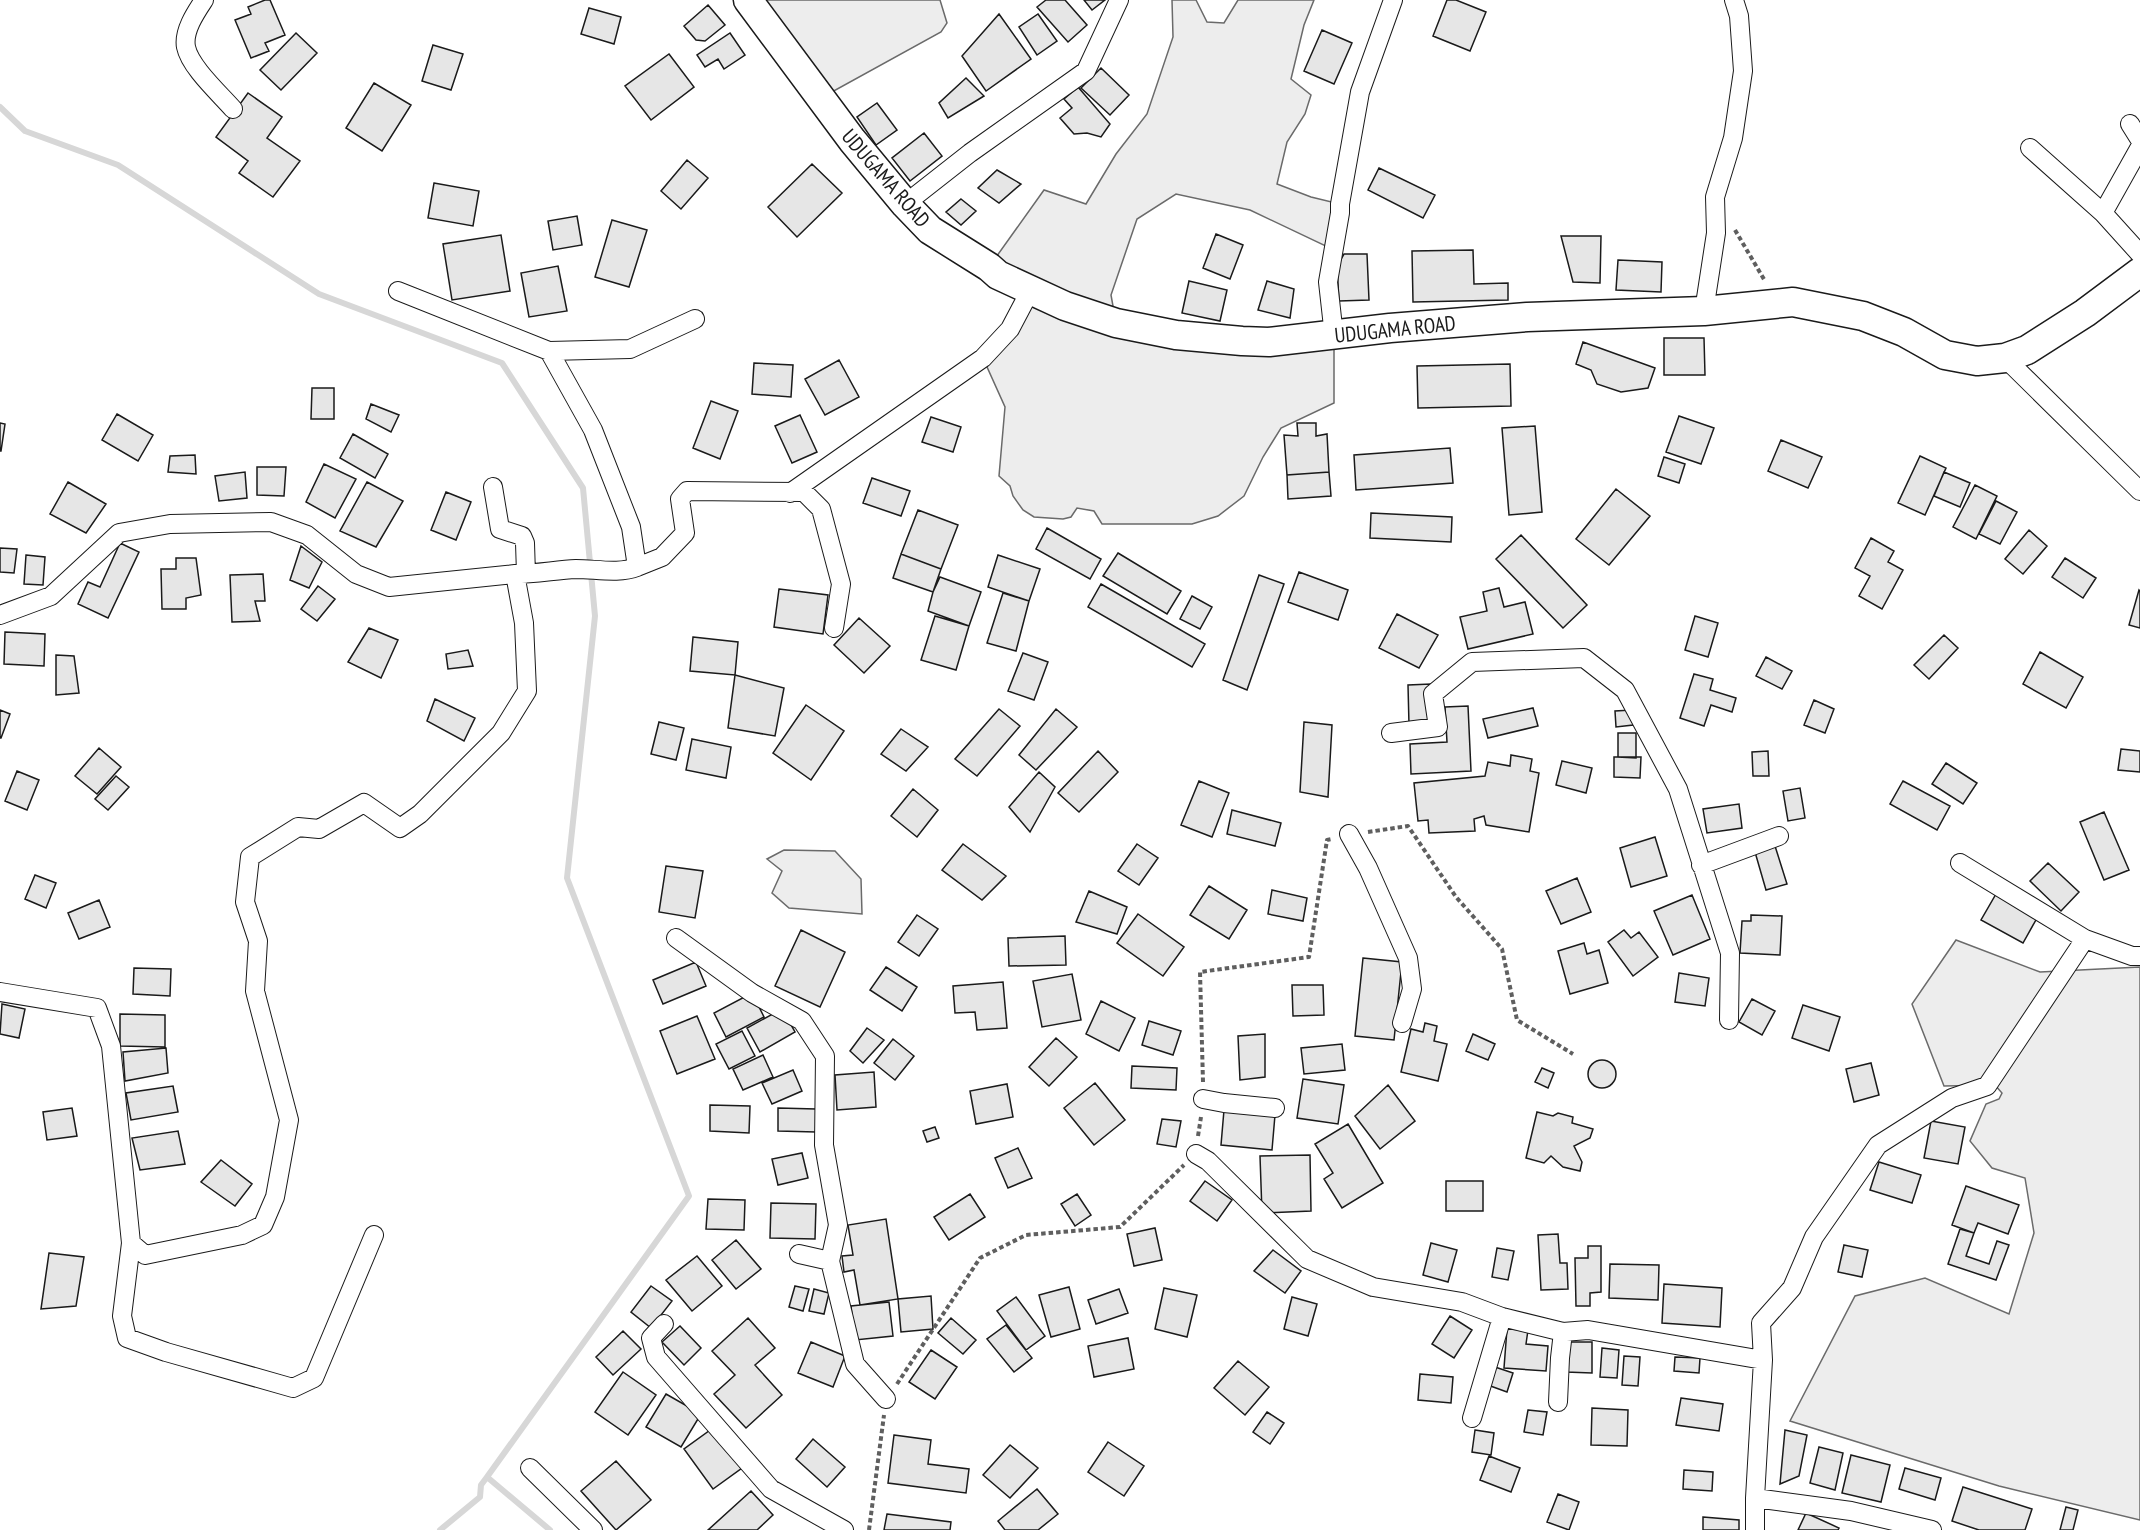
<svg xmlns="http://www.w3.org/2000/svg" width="2140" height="1530" viewBox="0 0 2140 1530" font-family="'PT Sans Narrow',sans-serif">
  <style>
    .built { fill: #ededed; stroke: #6a6a6a; stroke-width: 1.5 }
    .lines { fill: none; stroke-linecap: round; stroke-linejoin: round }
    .stream { stroke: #d7d7d7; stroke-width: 6 }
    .building { fill: #e6e6e6; stroke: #1a1a1a; stroke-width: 1.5 }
    .minor-casing { stroke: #1a1a1a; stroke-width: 20 }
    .primary-casing { stroke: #1a1a1a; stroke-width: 31 }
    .path { stroke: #5f5f5f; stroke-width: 4; stroke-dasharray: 4.5 3; stroke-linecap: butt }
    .minor { stroke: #fff; stroke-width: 18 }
    .primary { stroke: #fff; stroke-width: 28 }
    .labels { text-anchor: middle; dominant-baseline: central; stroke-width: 4.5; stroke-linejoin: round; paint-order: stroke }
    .street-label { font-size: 21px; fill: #1a1a1a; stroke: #fff }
  </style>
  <rect width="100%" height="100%" fill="#fff"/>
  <path class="built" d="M748,0H940L947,23L941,32L821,98Z
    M1172,0H1196L1207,22L1224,23L1238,0H1314L1304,25L1291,79L1311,95L1305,114L1287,142L1277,184L1311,197L1340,204L1334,250L1250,210L1176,194L1137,219L1111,295L1116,323L1334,336V403L1281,428L1263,457L1244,496L1218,516L1192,524H1102L1094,511L1077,508L1071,517L1063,519L1034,517L1023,510L1013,496L1010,486L999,476L1005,407L983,358L1030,291L989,267L1044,190L1086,204L1116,154L1147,114L1173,37Z
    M784,850L835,851L861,879L862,914L789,908L772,893L782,871L767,859Z
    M1956,940L2040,972L2140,967V1520L1999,1486L1790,1421L1855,1296L1925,1278L2009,1314L2034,1233L2025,1178L1992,1168L1970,1141L1986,1104L1999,1099L2002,1093L1995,1085L1944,1086L1912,1004Z"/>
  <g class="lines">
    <path class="stream" d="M0,107L25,131L118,165L319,294L502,363L583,488L595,616L567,878L689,1196L487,1477L550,1530
      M440,1530L480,1497L481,1485L487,1477"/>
  </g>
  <path class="building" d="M265,0H270L285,35L265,43L269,51L251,58L235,20L251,14L248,7Z
    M1046,0H1065L1087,25L1068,42L1037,7Z
    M1084,0H1105L1092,10Z
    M1447,0H1456L1486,12L1470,51L1433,36Z
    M708,5L725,25L705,41L696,40L684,26Z
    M589,8L621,17L614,44L581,34Z
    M999,14L1031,59L986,91L962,56Z
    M1038,14L1057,41L1037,55L1019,27Z
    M1322,30L1352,43L1334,84L1304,71Z
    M296,33L317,53L281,90L260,70Z
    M730,33L745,55L724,69L718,59L705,67L697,55Z
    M433,45L463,54L451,90L422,81Z
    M669,54L694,87L651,120L625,86Z
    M1101,68L1129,95L1110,115L1081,88Z
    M966,78L984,96L948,118L939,103Z
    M374,83L411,105L382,151L346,128Z
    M1078,87L1110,124L1101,137L1087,133L1074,134L1060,118L1072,108L1064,99Z
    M248,93L282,117L267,138L300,161L273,197L239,173L248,161L216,137Z
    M877,103L897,130L876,145L857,117Z
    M924,133L942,156L910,181L892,158Z
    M687,160L708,178L681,209L661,191Z
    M812,164L842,193L797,237L768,207Z
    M1379,168L1435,195L1423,218L1368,190Z
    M997,170L1021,184L999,203L978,188Z
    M434,183L479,191L473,226L428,218Z
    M961,199L976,211L961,225L946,212Z
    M577,216L582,245L553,250L548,221Z
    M612,220L647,230L629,287L595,277Z
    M1216,234L1243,245L1230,279L1203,268Z
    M501,235L510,291L452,300L443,244Z
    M1561,236H1601L1600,283L1573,282Z
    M1473,250L1474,284L1508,283V300L1413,302L1412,251Z
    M1344,254H1367L1369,300L1339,301L1337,266Z
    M1618,260L1662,262L1661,292L1616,290Z
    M558,266L567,311L529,317L521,273Z
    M1189,281L1227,290L1220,321L1182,313Z
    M1267,281L1294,289L1290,318L1258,310Z
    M1664,338H1704L1705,375H1664Z
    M1583,342L1655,368L1648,388L1621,392L1597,384L1591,370L1576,364Z
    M839,360L859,397L825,415L805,379Z
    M754,363L793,365L791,397L752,394Z
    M1510,364L1511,406L1418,408L1417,366Z
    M312,388H334V419H311Z
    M711,401L738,411L720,459L693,448Z
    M371,404L399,415L391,432L366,419Z
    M117,414L153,435L138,461L102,440Z
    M800,415L817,452L792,463L775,426Z
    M1679,416L1714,428L1701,464L1666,452Z
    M931,417L961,427L953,452L922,442Z
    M0,423L5,424L1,451H0Z
    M1297,423H1316V436L1327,434L1329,472L1287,475L1284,435L1298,436Z
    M1535,426L1542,512L1509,515L1502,428Z
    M353,434L388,454L375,478L340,458Z
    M1781,440L1822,457L1808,488L1768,471Z
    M1450,448L1453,483L1356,490L1354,455Z
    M195,455L196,474L168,472L170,456Z
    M1920,456L1946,468L1925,515L1898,503Z
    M1664,457L1685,464L1679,483L1658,476Z
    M324,464L356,479L335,518L306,502Z
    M257,467H286L284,496L257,495Z
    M245,472L247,498L219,501L215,476Z
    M1329,472L1331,496L1288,499L1287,475Z
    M1944,472L1970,483L1960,507L1934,496Z
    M872,478L910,491L901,516L863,503Z
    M68,482L106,504L86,533L50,514Z
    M367,482L403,501L376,547L340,531Z
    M1975,485L1997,496L1976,539L1953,527Z
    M1616,489L1650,516L1609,565L1576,539Z
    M446,492L471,502L456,540L431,530Z
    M1996,501L2017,512L2000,544L1979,534Z
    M918,510L958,525L941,569L901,554Z
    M1371,513L1452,517L1451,542L1370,538Z
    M1047,528L1101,559L1090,579L1036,549Z
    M2029,530L2047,546L2023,574L2005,559Z
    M1521,535L1587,605L1563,628L1496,559Z
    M1871,538L1894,551L1888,562L1903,570L1882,609L1859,596L1870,576L1855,568Z
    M120,543L139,552L108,618L78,604L88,582L100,587Z
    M301,546L322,562L309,588L290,580Z
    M0,548L17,549L14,573L0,572Z
    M1118,553L1181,591L1167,614L1103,576Z
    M901,554L941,569L933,592L893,578Z
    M26,555L45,557L43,585L24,584Z
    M998,555L1040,569L1029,601L988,587Z
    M176,558H196L201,595L186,598V609H162L161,569H176Z
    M2065,558L2096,578L2083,598L2052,577Z
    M1299,572L1348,590L1338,620L1288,602Z
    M263,574L265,601H255L260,621L232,622L230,575Z
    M1259,575L1284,584L1247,690L1223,680Z
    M940,577L981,592L969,626L928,611L933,592Z
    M1101,584L1205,644L1192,667L1088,607Z
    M318,586L335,599L317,621L301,609Z
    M1499,588L1504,607L1525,602L1533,634L1468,649L1460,617L1487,611L1483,592Z
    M779,589L828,595L823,634L774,627Z
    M2139,590L2140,591V628L2129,625Z
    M1003,593L1029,601L1016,651L987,643Z
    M1192,596L1212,607L1200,629L1180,619Z
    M1397,614L1438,635L1419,668L1379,648Z
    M935,616L969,626L956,670L921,660Z
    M1695,616L1718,623L1708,657L1685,650Z
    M859,618L890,646L864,673L834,645Z
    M369,628L398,640L381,678L348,662Z
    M5,632L45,634L44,666L4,664Z
    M1944,635L1958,648L1929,679L1914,665Z
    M693,637L738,642L735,675L690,671Z
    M468,650L473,666L448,669L446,654Z
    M2040,652L2083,677L2066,708L2023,684Z
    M1023,653L1048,662L1034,700L1008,691Z
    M56,655L74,656L79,693L56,695Z
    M1766,657L1792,671L1782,689L1756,676Z
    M1694,674L1713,679L1710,690L1736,698L1732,712L1711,705L1704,726L1680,718Z
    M735,675L784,688L775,736L728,728Z
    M1431,684L1432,724L1409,725L1408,685Z
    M435,699L475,718L464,741L427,721Z
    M1814,700L1834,709L1825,733L1804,725Z
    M806,705L844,731L811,780L773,753Z
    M1468,706L1471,771L1411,774L1410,744L1447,742L1445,707Z
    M1533,708L1538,726L1488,738L1483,719Z
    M999,709L1020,726L977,776L955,759Z
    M1056,709L1077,727L1036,770L1019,755Z
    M0,710L10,714L1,738H0Z
    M1632,710L1633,725L1616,727L1615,711Z
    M659,722L684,728L676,760L651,754Z
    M1304,722L1332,725L1328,797L1300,792Z
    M901,729L928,747L906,771L881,754Z
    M1618,733H1636V758L1618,757Z
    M692,739L731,747L726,778L686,770Z
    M99,748L121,767L97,794L75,776Z
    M2121,749L2140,751V772L2118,770Z
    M1098,751L1118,772L1079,812L1058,793Z
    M1768,751L1769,776H1753L1752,752Z
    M1511,755L1532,759L1530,771L1539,773L1529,832L1486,825L1484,816L1474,819L1475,831L1429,833L1428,820L1418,821L1414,783L1485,776L1488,762L1510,766Z
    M1614,757H1641L1640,778L1614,777Z
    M1562,761L1592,768L1586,793L1556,785Z
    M1946,763L1977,783L1963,804L1932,784Z
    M17,771L39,780L27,810L5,801Z
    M1039,772L1055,787L1030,832L1009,807Z
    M116,776L129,787L108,810L95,799Z
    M1199,781L1229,793L1212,837L1181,825Z
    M1903,781L1950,806L1937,830L1890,804Z
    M1800,788L1805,818L1788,821L1783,791Z
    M913,789L938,810L917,837L891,816Z
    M1739,804L1742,828L1707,833L1703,809Z
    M1232,810L1281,823L1275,846L1227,834Z
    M2104,812L2129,870L2104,880L2080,822Z
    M1655,837L1667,876L1631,887L1620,848Z
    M963,844L1006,876L982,900L942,870Z
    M1137,844L1158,858L1139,885L1118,871Z
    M1775,846L1787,884L1766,890L1755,852Z
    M2048,863L2079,892L2061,911L2030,881Z
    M666,866L703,871L695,918L659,912Z
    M35,875L56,883L46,908L25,899Z
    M1577,878L1591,912L1561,924L1546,891Z
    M1209,886L1247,910L1229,939L1190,915Z
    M1272,890L1307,898L1303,921L1268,914Z
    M1089,891L1127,907L1117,934L1076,922Z
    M1996,894L2037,918L2023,943L1981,920Z
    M1692,895L1710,939L1673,955L1654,911Z
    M99,900L110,927L79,939L68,913Z
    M1138,914L1184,947L1163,976L1117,943Z
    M917,915L938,929L919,956L898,942Z
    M1751,915L1782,916L1780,955L1740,953L1742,921H1751Z
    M801,930L845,952L820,1007L775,986Z
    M1624,930L1631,938L1639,932L1658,957L1633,976L1608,942Z
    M1065,936L1066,965L1009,966L1008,938Z
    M1584,943L1587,954L1599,950L1608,983L1570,994L1558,951Z
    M1363,958L1402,962L1394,1040L1355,1036Z
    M696,962L706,986L663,1004L653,980Z
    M886,967L917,987L902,1011L870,990Z
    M134,968L171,969L170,996L133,994Z
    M1679,973L1709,978L1705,1006L1675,1002Z
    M1072,974L1081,1020L1042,1027L1033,981Z
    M1003,982L1007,1028L977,1030L975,1012L955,1013L953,986Z
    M1292,985H1323L1324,1015L1293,1016Z
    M752,993L764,1017L726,1037L714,1013Z
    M1752,999L1775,1011L1762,1035L1739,1022Z
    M1101,1001L1135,1018L1119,1051L1086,1034Z
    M2,1004L25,1009L19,1038L0,1034Z
    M1803,1005L1840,1017L1829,1051L1792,1038Z
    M782,1009L795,1032L760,1052L747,1028Z
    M120,1014L165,1015V1047L120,1046Z
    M697,1016L715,1059L677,1074L660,1031Z
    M1149,1021L1181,1031L1173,1055L1142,1045Z
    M1425,1023L1437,1026L1434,1041L1447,1044L1438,1081L1401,1072L1411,1029L1423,1032Z
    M867,1028L884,1040L863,1063L850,1051Z
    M742,1031L755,1056L729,1069L716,1044Z
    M1265,1034V1077L1240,1080L1238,1036Z
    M1473,1034L1495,1044L1488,1060L1466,1051Z
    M1056,1038L1077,1057L1049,1086L1029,1067Z
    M893,1039L914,1056L895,1080L874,1063Z
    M1342,1044L1345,1070L1304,1074L1301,1048Z
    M166,1048L168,1073L125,1081L123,1052Z
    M763,1055L773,1077L743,1090L733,1069Z
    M1588 1074a14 14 0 1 1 28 0a14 14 0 1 1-28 0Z
    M1871,1063L1879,1095L1854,1102L1846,1069Z
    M1132,1066L1177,1068L1176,1090L1131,1088Z
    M1542,1068L1554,1073L1548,1088L1535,1082Z
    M793,1070L802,1091L772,1104L762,1083Z
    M874,1072L876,1107L837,1110L835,1075Z
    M1303,1079L1344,1085L1338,1124L1297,1118Z
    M1095,1083L1125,1120L1094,1145L1064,1108Z
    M1007,1084L1013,1117L976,1124L970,1091Z
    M1388,1085L1415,1121L1380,1149L1355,1116Z
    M173,1086L178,1112L131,1120L126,1093Z
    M710,1105L750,1106L749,1133L710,1131Z
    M72,1108L77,1136L47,1140L43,1112Z
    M778,1108L816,1109V1132L778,1131Z
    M1224,1110L1275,1115L1272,1150L1221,1145Z
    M1537,1112L1553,1116L1558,1113L1573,1117L1572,1123L1593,1129L1590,1138L1574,1146L1582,1162L1580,1171L1563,1167L1551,1156L1544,1163L1526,1158Z
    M1162,1119L1181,1121L1176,1147L1157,1144Z
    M1931,1121L1965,1127L1958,1164L1924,1158Z
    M1348,1124L1383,1183L1342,1208L1324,1179L1333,1173L1315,1144Z
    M935,1127L939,1138L927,1142L923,1131Z
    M178,1131L185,1164L140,1170L132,1138Z
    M1018,1148L1032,1178L1008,1188L995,1158Z
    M802,1153L808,1178L778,1185L772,1159Z
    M1310,1155L1311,1211L1262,1213L1260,1156Z
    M221,1160L252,1184L235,1206L201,1182Z
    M1879,1162L1921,1175L1912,1203L1870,1190Z
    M1205,1181L1232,1200L1217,1221L1190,1201Z
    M1446,1181H1483V1211H1446Z
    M1966,1186L2019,1205L2008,1234L1978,1223L1974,1233L1952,1225Z
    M970,1194L985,1217L949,1240L934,1217Z
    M1077,1194L1091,1215L1075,1226L1061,1204Z
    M708,1199L745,1200L744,1230L706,1229Z
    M771,1203L816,1204L815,1239L770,1238Z
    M886,1219L898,1299L860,1305L854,1270L844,1272L842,1256L853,1255L848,1225Z
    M1155,1228L1162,1260L1134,1266L1127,1234Z
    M1960,1229L1974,1233L1966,1256L1989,1264L1997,1241L2009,1245L1996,1280L1948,1264Z
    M1558,1234L1560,1263H1567L1568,1289L1541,1290L1538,1235Z
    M736,1240L761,1269L736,1289L712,1260Z
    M1431,1243L1457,1250L1448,1282L1423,1275Z
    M1844,1245L1868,1250L1862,1277L1838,1272Z
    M1588,1246H1601V1292L1590,1293V1306H1576L1575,1258H1588Z
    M1497,1248L1514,1251L1508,1280L1492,1277Z
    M1273,1250L1301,1271L1285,1293L1254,1271Z
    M49,1253L84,1257L76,1306L41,1309Z
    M697,1256L722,1286L692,1311L666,1280Z
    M1610,1264L1659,1265L1658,1300L1609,1298Z
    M1664,1284L1722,1288L1720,1327L1662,1323Z
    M651,1286L672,1301L651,1328L631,1312Z
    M795,1286L809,1289L803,1311L789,1307Z
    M1069,1287L1080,1329L1051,1337L1039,1295Z
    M1164,1288L1197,1295L1187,1337L1155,1329Z
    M814,1289L829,1293L824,1314L809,1311Z
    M1119,1289L1128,1313L1096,1324L1088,1300Z
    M931,1296L933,1329L901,1332L898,1299Z
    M1016,1297L1045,1336L1026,1350L997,1311Z
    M1292,1297L1317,1304L1308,1336L1284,1329Z
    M889,1302L893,1336L855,1340L851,1306Z
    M1450,1316L1472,1330L1454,1358L1432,1344Z
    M748,1318L775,1348L755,1365L782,1395L746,1428L714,1394L735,1375L712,1351Z
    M951,1318L976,1340L963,1354L938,1333Z
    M1006,1325L1032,1358L1014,1372L987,1339Z
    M680,1326L701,1348L684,1365L662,1342Z
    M1507,1329L1528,1330L1526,1344L1548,1346L1546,1371L1504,1368Z
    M623,1331L641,1349L613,1375L596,1357Z
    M1128,1338L1134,1369L1094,1377L1088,1346Z
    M811,1342L845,1356L833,1387L798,1373Z
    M1567,1342H1592V1373L1566,1372Z
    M1602,1348L1619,1350L1617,1378L1600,1377Z
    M931,1350L957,1367L935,1399L909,1382Z
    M1624,1356L1640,1357L1638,1386L1622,1385Z
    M1675,1357L1700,1358L1699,1373L1674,1371Z
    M1238,1361L1269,1387L1245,1415L1214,1388Z
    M1492,1366L1513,1373L1507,1392L1485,1384Z
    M623,1372L656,1395L628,1435L595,1412Z
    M1420,1374L1453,1377L1451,1403L1418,1400Z
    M666,1394L701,1414L681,1447L646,1427Z
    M1681,1398L1723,1404L1719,1431L1676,1425Z
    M1592,1408L1628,1410L1627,1446L1591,1445Z
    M1528,1410L1547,1412L1543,1435L1524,1432Z
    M1267,1412L1284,1423L1270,1444L1253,1432Z
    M713,1428L742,1468L713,1489L684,1449Z
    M1475,1430L1494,1433L1491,1455L1472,1452Z
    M1785,1430L1807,1435L1799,1476L1780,1484Z
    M894,1435L931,1440L928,1464L969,1469L966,1493L888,1483Z
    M813,1439L845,1467L827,1487L796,1459Z
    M1108,1442L1144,1466L1124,1496L1088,1472Z
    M1010,1445L1038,1468L1010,1498L983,1475Z
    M1819,1447L1843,1453L1835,1490L1810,1483Z
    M1851,1455L1890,1465L1881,1502L1842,1493Z
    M1489,1456L1520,1468L1511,1492L1480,1480Z
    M616,1461L651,1500L616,1530L581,1491Z
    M1905,1468L1941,1478L1935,1500L1899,1489Z
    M1684,1470L1713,1472L1712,1491L1683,1489Z
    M1963,1487L2032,1509L2025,1530H1979L1952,1521Z
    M1037,1489L1058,1514L1038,1530H1005L998,1521Z
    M751,1491L773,1515L757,1530H708Z
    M1558,1494L1579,1502L1569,1530L1547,1522Z
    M2066,1507L2078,1510L2073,1530H2060Z
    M1806,1513L1839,1528L1838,1530H1798Z
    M887,1514L951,1522L950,1530H884Z
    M1703,1517L1739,1520V1530H1703Z"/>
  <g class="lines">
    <g class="minor-casing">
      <path id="minor" d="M204,0C196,12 183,31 186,47C190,67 220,94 233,109
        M2130,124L2140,140
        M2140,147L2103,213L2140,254
        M2030,148L2103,213
        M905,204L970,153L1086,71L1119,0
        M398,291L549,351
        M1704,311L1716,233L1715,197L1733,138L1743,71L1739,16L1734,0
        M1334,336L1328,282L1340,213V204L1360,92L1393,0
        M2005,358L2140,491
        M493,487L500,529L522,536L525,543L526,574
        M790,493L983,358L1010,329L1030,291
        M637,567L662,557L685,533L680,499L687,491L804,492L821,509L841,584L834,628
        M0,615L51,596L119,533L170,524L271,522L307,535L356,574L389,587L515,574C535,574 556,570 576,569C596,569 619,574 637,567L631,527L593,430L549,351L630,349L695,319
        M1391,733L1438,727L1433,694L1472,662L1584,658L1625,690L1678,789L1730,953L1729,1020
        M1349,834L1368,868L1408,958L1412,989L1402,1023
        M1960,863L2085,939L2132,956H2140
        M1701,865L1779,836
        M676,938L752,993L802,1021L825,1056L824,1145L838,1225L830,1261
        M0,992L97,1008L111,1046L131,1243L122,1316L127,1338L166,1352L293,1388L314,1378L374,1235
        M1203,1099L1224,1103L1275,1108
        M1196,1154L1208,1161L1307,1259L1373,1287L1462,1302L1502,1317L1563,1332L1588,1330L1763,1360L1755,1498V1530
        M131,1243L145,1255L242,1235L263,1225L275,1197L289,1120L255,991L258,941L245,902L250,857L298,827L319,829L364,803L400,828L420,814L501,733L527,691L524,623L515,574
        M799,1254L830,1261L855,1364L886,1399
        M664,1324L651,1338L656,1357L771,1489L844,1530
        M1763,1360L1761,1323L1792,1288L1814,1237L1878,1145L1952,1098L1987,1086L2085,939
        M1558,1402L1560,1358L1563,1332
        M1472,1418L1502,1317
        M530,1468L593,1530
        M1755,1498L1851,1511L1932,1530"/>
    </g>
    <g class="primary-casing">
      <path id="primary" d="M748,0L852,140L905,204L930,230L989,267L998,275L1065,306L1116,323L1176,335L1242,341L1269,342L1390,328L1527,317L1704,311L1793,302L1863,316L1904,332L1945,355L1977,361L2005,358L2027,350L2085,313L2140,272"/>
    </g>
    <path class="path" d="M1735,230L1765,281
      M1368,832L1408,826L1456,897L1502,949L1517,1020L1573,1054
      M1203,1082L1200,972L1309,957L1327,840L1332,839
      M1198,1136L1201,1117
      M897,1384L980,1258L1026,1235L1120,1227L1184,1165
      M869,1530L884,1415"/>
    <use href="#minor" class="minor"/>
    <use href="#primary" class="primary"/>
  </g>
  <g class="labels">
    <g class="street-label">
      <text transform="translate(886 178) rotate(49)">UDUGAMA ROAD</text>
      <text transform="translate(1395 329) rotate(-6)">UDUGAMA ROAD</text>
    </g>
  </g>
</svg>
